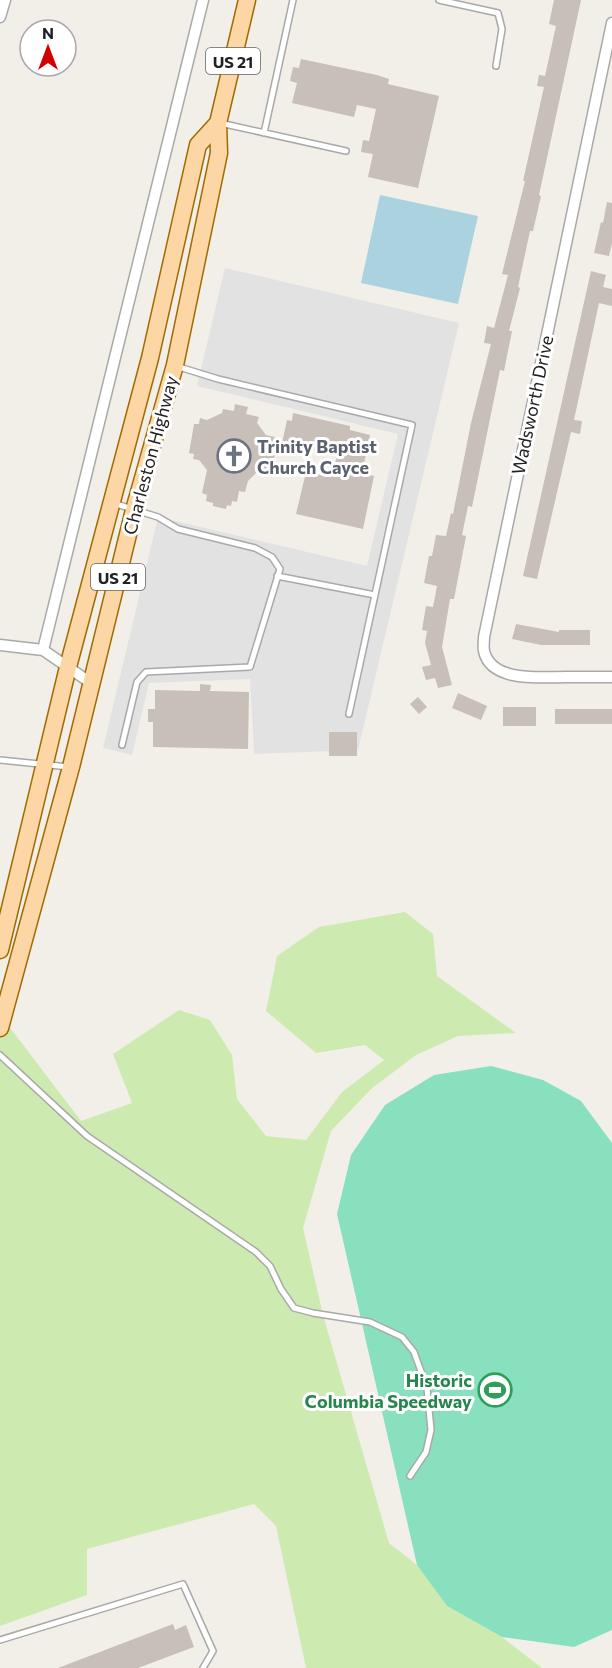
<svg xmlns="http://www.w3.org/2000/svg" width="612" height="1668" viewBox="0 0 612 1668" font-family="Commissioner,sans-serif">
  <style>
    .grass { fill: #cdebb0 }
    .pitch { fill: #88e0be }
    .parking { fill: #e2e2e2 }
    .water { fill: #aad3df }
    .building { fill: #c7bfb8 }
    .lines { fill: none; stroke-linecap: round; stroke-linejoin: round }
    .lane-casing { stroke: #a9a9a9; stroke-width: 8 }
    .street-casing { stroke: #a9a9a9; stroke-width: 13 }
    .primary-casing { stroke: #a06b00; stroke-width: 19 }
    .lane { stroke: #fff; stroke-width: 5 }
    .street { stroke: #fff; stroke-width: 10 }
    .primary { stroke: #fcd6a4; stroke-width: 16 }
    .labels { text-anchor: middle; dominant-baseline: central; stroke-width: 6; stroke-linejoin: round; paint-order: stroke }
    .shield { fill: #fff; stroke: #646464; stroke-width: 1.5 }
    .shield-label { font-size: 16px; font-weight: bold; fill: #222 }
    .street-label { font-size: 18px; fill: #222; stroke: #fff }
    .worship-label { font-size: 18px; font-weight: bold; fill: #5b616d; stroke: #fff; text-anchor: start }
    .leisure-label { font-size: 18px; font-weight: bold; fill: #27864d; stroke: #fff; text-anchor: end }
  </style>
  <rect width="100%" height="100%" fill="#f2efe9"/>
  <path class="grass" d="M405,912L433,934L437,976L516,1033L458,1036L416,1055L371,1089L331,1131L303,1228L323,1315L389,1543L417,1565L447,1606L502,1637L542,1668H306L276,1526L254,1504L87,1549V1595L0,1626V1028L2,1017L81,1121L132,1103L113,1054L179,1010L210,1020L232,1055L237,1099L266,1136L306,1140L342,1092L384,1060L365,1045L316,1053L266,1011L277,956L319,927Z"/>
  <path class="pitch" d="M491,1066L543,1080L581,1101L612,1143V1630L574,1647L502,1637L447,1606L417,1565L337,1214L351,1155L385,1105L434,1075Z"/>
  <path class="parking" d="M225,268L459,323L358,750L254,754L250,679L149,683L132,755L103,748L158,517L367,566L398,434L197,386Z"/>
  <path class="water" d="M380,195L478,216L458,304L361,283Z"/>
  <path class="building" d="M554,0H581L539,195L541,196L533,231H530L518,287L520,288L509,331H512L504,371L500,370L472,507L468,506L462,535L466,536L454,599H450L442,647L452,685L438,688L435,678L426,680L422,667L431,665L425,643L427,631L422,630L426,606L433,607L437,586L424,583L429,556H432L436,535L446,536L451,513L453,514L471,423L491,344L484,343L487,326L494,328L508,275L502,274L525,181H523L544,87L537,86L539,75L545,76L556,26L549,24Z
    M301,59L377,75L389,79L388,84L439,96L418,188L368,177L373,154L361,152L363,140L369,141L376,109L357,105L354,117L292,103L297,83L290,81L293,67L299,68Z
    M607,202L612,203V243L609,256L594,253L601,222L603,223Z
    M591,271L606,275L603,287L612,289V306L599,303L574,420L582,421L580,434L571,432L537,579L523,576Z
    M235,404L248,407L246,414L259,417L257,423L266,435L279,438L271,471L264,469L262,474L256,473L248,481L245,492L239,491L237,502L232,501L231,506L227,505L226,509L213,506V503L206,501L207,495L202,493L207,470L199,460L193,459L194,454L189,453L194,424H199L200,418L207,420L222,413L223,409L234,411Z
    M293,413L350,426V430L370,435L362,473L374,476L363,529L296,514L306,472L332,477L337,455L282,443L287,420L292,421Z
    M516,624L559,632V630H590V645H541L512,639Z
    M200,684L211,685L210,691L249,692L248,749L153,747V722H148V709H155V690L200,691Z
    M458,693L487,706L481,720L452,708Z
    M418,697L427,707L419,714L410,704Z
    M503,707H536V726H503Z
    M555,709H612V724H555Z
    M329,732H357V756H329Z
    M173,1624L175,1630L186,1625L194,1647L138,1668H58Z"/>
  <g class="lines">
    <g class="lane-casing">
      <path id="lane" d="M439,0L498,13L502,29L496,66
        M220,123L346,151
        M264,133L293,0
        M176,366L218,379L412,425L349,714
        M113,503L158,517L178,529L255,548L272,557L280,569L250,667L146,672L137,682L122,745
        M277,576L375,595
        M0,760L69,767
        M0,1055L87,1136L256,1252L270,1266L281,1289L294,1308L313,1313L370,1322L402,1337L414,1352L427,1388L431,1430L426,1452L410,1476
        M0,1640L183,1584L213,1651L203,1668"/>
    </g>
    <g class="street-casing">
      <path id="street" d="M0,17L5,0
        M612,23L484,637C484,641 483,647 484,651C491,683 542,677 566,677C581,677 597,677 612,677
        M0,645L43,650L91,683
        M43,650L203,0"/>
    </g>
    <g class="primary-casing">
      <path id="primary" d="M0,950L68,667L150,358L198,145L218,123
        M0,1028L71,767L134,510L175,365L219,153L218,123L247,0"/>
    </g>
    <use href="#lane" class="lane"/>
    <use href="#street" class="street"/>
    <use href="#primary" class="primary"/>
  </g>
  <defs>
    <g id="church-ring" transform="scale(1.725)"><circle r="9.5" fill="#fff" stroke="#6b7280" stroke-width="1.5"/><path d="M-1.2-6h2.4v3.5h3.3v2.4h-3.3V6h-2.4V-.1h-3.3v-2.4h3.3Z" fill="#6b7280"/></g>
    <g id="stadium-ring" transform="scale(1.725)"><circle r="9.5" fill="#fff" stroke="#2e9e5b" stroke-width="1.5"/><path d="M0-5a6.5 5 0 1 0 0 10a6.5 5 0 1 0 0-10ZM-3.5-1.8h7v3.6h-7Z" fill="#2e9e5b"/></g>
  </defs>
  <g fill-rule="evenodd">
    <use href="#church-ring" x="234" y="456"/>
    <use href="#stadium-ring" x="495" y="1390"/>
  </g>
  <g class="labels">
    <g class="shield">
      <rect x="206" y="48" width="54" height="26" rx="4.5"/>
      <rect x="91" y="564" width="54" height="26" rx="4.5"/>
    </g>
    <g class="shield-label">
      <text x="233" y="61">US 21</text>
      <text x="118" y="577">US 21</text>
    </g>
    <g class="street-label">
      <text transform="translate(532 405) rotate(-78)">Wadsworth Drive</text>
      <text transform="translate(150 455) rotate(-75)">Charleston Highway</text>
    </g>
    <g class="worship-label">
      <text x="257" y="446">Trinity Baptist<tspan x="257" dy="21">Church Cayce</tspan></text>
    </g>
    <g class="leisure-label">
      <text x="472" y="1380">Historic<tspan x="472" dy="21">Columbia Speedway</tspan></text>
    </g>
  </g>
  <g transform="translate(48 48)"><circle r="28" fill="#ffffff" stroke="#a7a7a7" stroke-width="1.5"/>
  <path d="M0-4.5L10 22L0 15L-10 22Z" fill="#d40000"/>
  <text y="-9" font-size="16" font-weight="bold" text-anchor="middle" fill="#222222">N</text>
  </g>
</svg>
